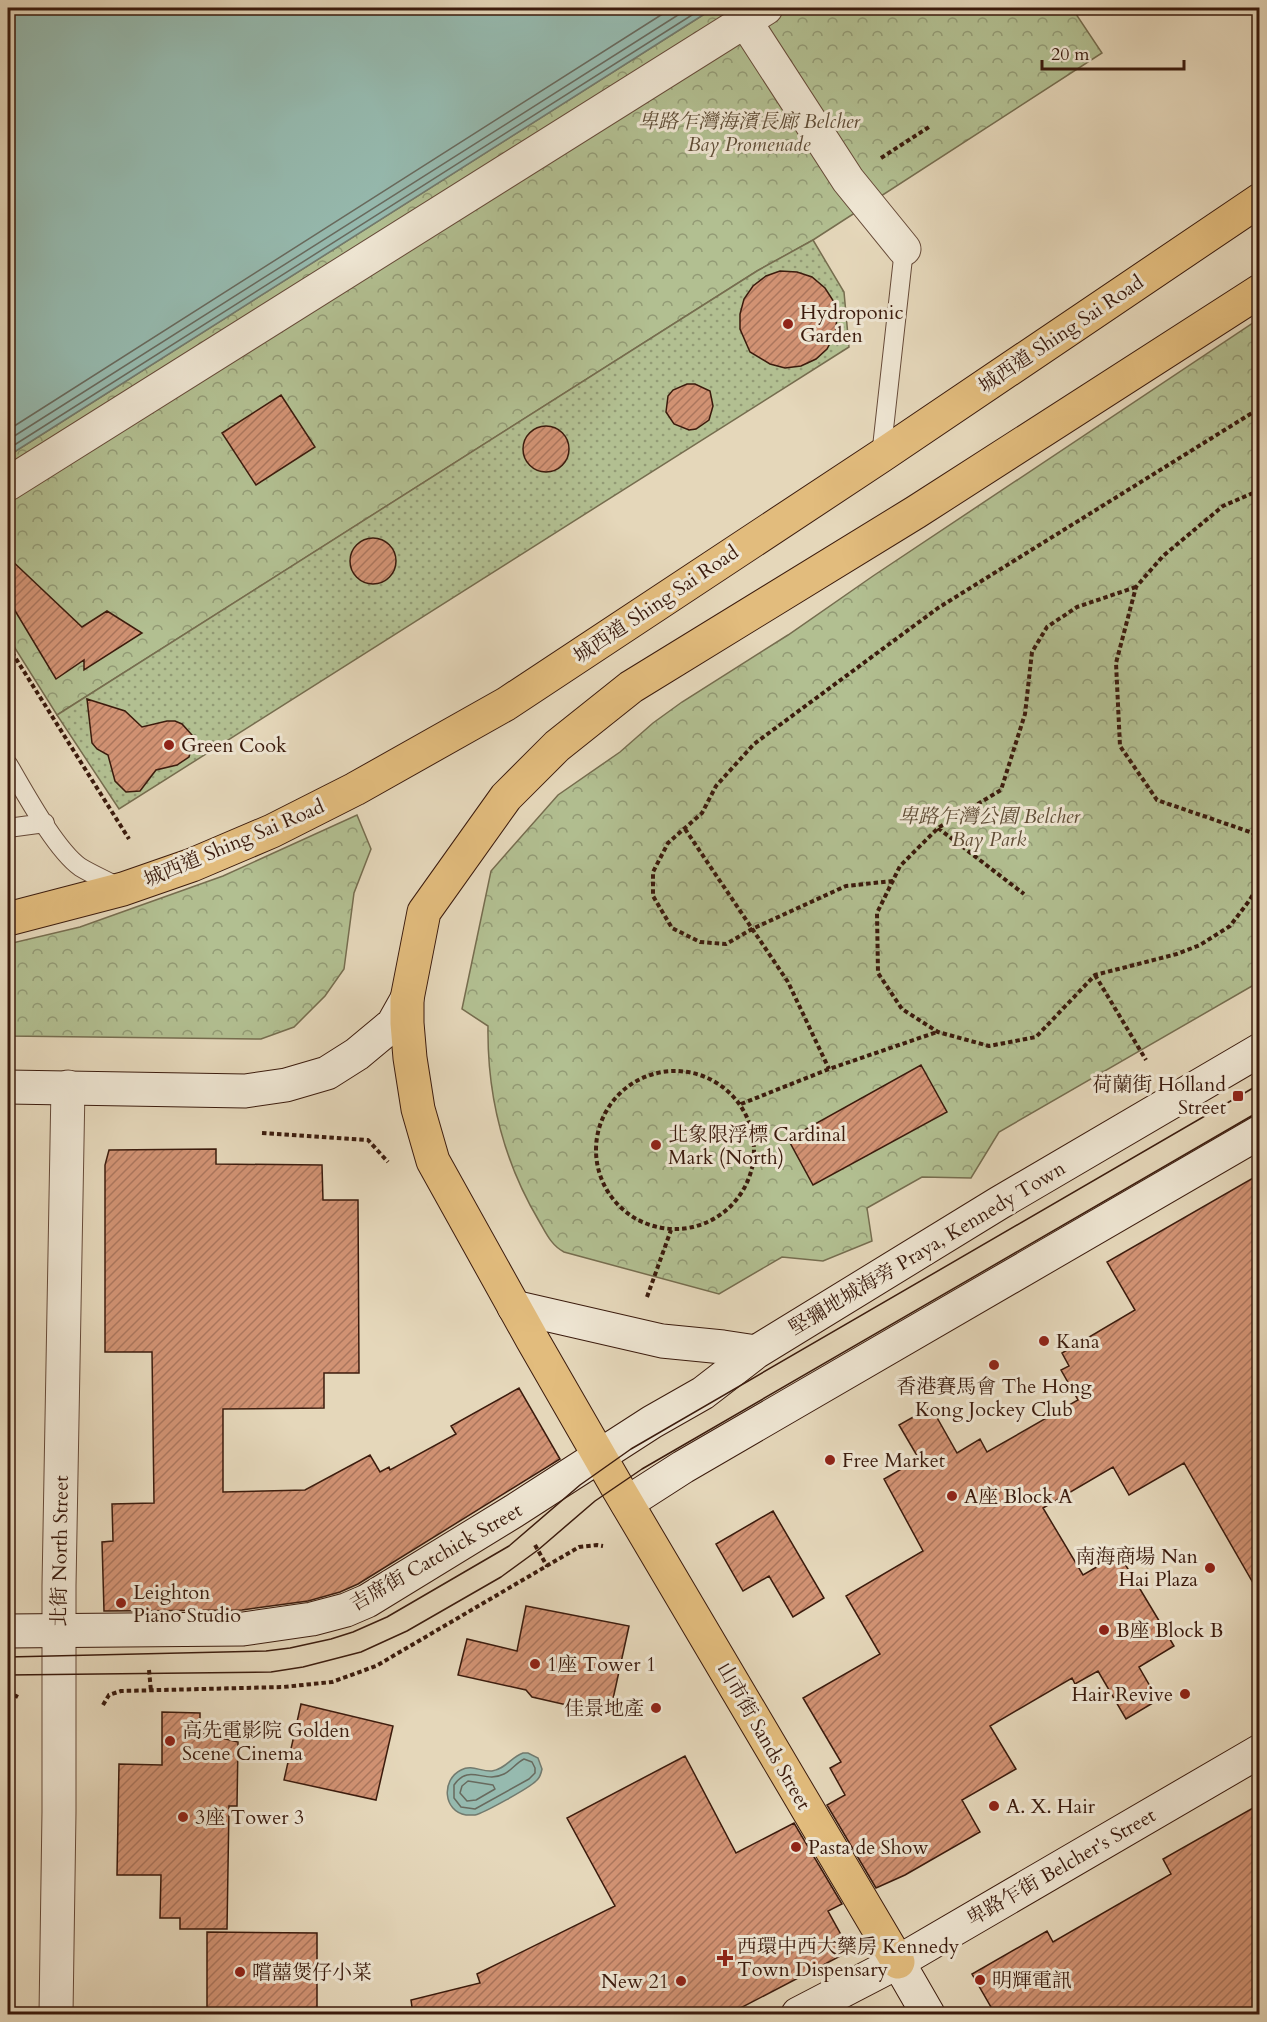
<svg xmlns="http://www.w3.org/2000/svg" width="1267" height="2022" viewBox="0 0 1267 2022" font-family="Cardo,'Noto Serif TC',serif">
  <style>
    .forest { fill: url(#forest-crowns); stroke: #766d4f; stroke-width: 1.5 }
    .garden { fill: url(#garden-dots); stroke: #766d4f; stroke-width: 1.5 }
    .water { fill: #96baaf; stroke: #727a6e; stroke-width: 1.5 }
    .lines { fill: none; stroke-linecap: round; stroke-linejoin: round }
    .shore { stroke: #686a5e; stroke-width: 1.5 }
    .building { fill: url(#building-hatch); stroke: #3b1b0d; stroke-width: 1.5 }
    .lane-casing { stroke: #664a38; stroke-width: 20 }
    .street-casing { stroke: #664a38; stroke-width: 35 }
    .secondary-casing { stroke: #3b1b0d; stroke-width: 35 }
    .primary-casing { stroke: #3b1b0d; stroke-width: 35 }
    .path { stroke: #3b1b0d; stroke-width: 4; stroke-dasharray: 4.5 3; stroke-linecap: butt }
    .lane { stroke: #eee5d2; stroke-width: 18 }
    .street { stroke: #eee5d2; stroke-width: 33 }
    .secondary { stroke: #eee5d2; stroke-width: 33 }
    .primary { stroke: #e2bc7d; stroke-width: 33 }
    .tram { stroke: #3b1b0d; stroke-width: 1.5 }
    .poi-dot { fill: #8f2418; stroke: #eee5d2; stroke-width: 2 }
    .labels { text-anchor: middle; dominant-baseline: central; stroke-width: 6; stroke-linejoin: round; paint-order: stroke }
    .park-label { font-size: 20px; font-style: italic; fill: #5f4c35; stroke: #eee5d2 }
    .poi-label { font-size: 20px; fill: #3b1b0d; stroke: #eee5d2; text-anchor: start }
    .street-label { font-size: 20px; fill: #3b1b0d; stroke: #eee5d2 }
  </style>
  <defs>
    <pattern id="forest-crowns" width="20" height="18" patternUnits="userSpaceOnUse" patternTransform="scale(1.5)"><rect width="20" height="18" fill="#b2bf91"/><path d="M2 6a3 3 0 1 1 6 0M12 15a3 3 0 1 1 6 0" fill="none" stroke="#929a75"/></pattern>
    <pattern id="garden-dots" width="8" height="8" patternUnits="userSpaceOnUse" patternTransform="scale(1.5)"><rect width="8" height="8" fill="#b2bf91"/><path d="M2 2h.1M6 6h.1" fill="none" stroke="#929a75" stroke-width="1.8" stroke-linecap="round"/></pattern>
    <pattern id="building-hatch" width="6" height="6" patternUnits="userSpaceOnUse" patternTransform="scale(1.5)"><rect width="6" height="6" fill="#d19273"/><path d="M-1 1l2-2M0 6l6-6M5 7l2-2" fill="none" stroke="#ab765d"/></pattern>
  </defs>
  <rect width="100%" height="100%" fill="#e5d7ba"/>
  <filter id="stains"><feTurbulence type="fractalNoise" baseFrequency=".00333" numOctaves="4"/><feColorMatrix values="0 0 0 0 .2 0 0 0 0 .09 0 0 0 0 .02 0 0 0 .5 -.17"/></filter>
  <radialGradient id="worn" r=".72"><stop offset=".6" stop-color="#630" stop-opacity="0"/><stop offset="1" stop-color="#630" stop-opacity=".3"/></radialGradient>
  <path class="forest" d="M714,8H1072L1102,53L813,240L757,271L57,715L8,637V456Z
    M1259,319V982L999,1132L971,1178L922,1177L867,1208L872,1241L823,1261L782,1257L719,1294L564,1252C551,1245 546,1233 539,1221C504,1162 487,1095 488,1026L462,1009L491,871L558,795L620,752L653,723L682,702L788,635L873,576Z
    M357,815L371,849L354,893L344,969L325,996L294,1027L261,1039L8,1036V944L80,927L223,876Z"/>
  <path class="garden" d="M813,240L844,292L849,347L119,809L57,715L757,271Z"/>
  <path class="water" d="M8,8H714L8,456Z
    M523,1753H528L538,1758L542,1769C541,1774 540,1778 536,1781C529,1788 484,1813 475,1815C474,1815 468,1815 466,1815C443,1811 441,1780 461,1770C472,1764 481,1772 492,1771C506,1769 511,1757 523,1753Z"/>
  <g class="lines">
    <path class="shore" d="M8,430L672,8
      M8,440L689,8
      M8,449L703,8
      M524,1759L532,1762L535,1768V1773L529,1779L475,1809L461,1807L454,1798V1785C469,1763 484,1784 504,1774C512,1770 516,1763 524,1759Z
      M468,1781L493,1785L495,1789L476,1800L467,1801L460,1793L462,1786Z"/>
  </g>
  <path class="building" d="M780,271L797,272L812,277L825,288L834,302L837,318L835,334L827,349L816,359L801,366L785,368L770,364L750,352L740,329V314L744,299L753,286L766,276Z
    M687,384H695L710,391L713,406L709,420L696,429L689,430L674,424L666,412L668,396L673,390Z
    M281,395L315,447L256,485L222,433Z
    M523 449a23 23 0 1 1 46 0a23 23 0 1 1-46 0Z
    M350 561a23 23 0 1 1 46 0a23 23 0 1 1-46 0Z
    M8,557L82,627L107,611L142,633L84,670V660L56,679L8,599Z
    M87,699L125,711L142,727L167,721H175L182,724L192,735L193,743L189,757L177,765L156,770L140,791L126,792L115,781L108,755L97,749L92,743Z
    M921,1065L947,1112L813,1185L788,1139Z
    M216,1149V1164L322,1165L323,1200H358L359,1373H324V1408L223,1409V1492L305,1490L370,1455L380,1472L389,1467L390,1470L456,1434L451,1426L519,1388L560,1459L358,1584L340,1592L308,1601L242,1610L104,1611L102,1542L113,1541L112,1504L154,1503L152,1352H105V1165L109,1150Z
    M1260,1174V1595L1184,1463L1129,1495L1113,1467L1043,1508L1083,1575L1119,1554L1161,1624L1174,1646L1139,1667L1158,1700L1126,1719L1098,1671L1075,1684L1072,1678L990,1726L1016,1769L962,1800L980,1832L905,1875L876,1888L827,1805L845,1795L830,1768L841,1762L803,1698L880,1654L846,1596L923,1551L884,1479L919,1459L899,1425L931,1407L957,1453L980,1439L987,1452L1078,1400L1061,1370L1069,1366L1062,1353L1135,1310L1107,1262Z
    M773,1511L824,1598L793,1617L769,1576L743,1591L716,1544Z
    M526,1606L629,1626L611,1708L587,1703L580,1708L532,1697L526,1690L458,1675L467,1639L517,1651Z
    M301,1704L393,1726L376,1800L284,1780Z
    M162,1712L200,1713V1733L238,1742L237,1806H229L227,1929H180V1918H160L161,1875H117L119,1764L162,1765Z
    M685,1756L736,1853L794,1823L842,1904L828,1911L850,1951L729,2014H413L411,2000L480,1983L477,1974L615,1906L567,1818Z
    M1260,1804V2014H995L972,1974L1047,1931L1053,1942L1171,1874L1163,1859Z
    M207,1932L317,1933V2014H207Z"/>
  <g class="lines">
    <g class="lane-casing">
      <path id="lane" d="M881,456L904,249
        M8,764C24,791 55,849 80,867C93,875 108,881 122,889
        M8,828L45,823"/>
    </g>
    <g class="street-casing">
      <path id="street" d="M745,21L848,180L904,249
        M8,484L766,8
        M56,2014L59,1812V1586L68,1087"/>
    </g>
    <g class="secondary-casing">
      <path id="secondary" d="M8,1087L245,1091L286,1085L327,1073L357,1054L393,1024L407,999
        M514,1307L662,1341L723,1347L756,1352
        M627,1503L683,1467L1260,1132
        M8,1631L243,1629L312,1619L346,1610L367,1601L514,1511L652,1422L703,1393L756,1352L999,1203L1260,1050
        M898,1962L928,2014
        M798,2014L898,1962L1260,1751"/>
    </g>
    <g class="primary-casing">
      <path id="primary" d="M8,919L123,889L192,865L272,831L355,789L506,704L881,456L1260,200
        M898,1962L616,1485L532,1339L433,1161L418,1109L410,1058L407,1023V999L424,912L506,797L557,746L631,687L916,512L1260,291"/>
    </g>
    <path class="path" d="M881,158L929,127
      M1260,490L1223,506L1163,556L1136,587L1116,663L1120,746L1157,800L1253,833H1260
      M1136,587L1077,607L1047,627L1032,652L1025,714L1001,790L938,828L900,866L877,913L878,973L902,1009L938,1032L989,1046L1036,1037L1095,975L1177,954L1200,945L1230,926L1249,901L1259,885L1253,833
      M8,646L129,839
      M938,828L1024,894
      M685,829L788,982L829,1069
      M893,881L846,886L752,929L726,944L700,942L672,928L653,896V872L668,843L702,813L716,786L754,744L938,608L1260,408
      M1095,975L1146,1060
      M596 1150a79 79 0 1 1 158 0a79 79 0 1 1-158 0Z
      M741,1104L829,1069L937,1032
      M262,1133L368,1140L388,1162
      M647,1297L671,1230
      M535,1545L547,1566
      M149,1670L151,1691
      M8,1692L18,1697
      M103,1705L109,1695L121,1691L283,1687L332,1682L376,1666L579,1547L597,1545L603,1546
      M746,2014L756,2009"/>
    <use href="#lane" class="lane"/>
    <use href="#street" class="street"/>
    <use href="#secondary" class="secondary"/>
    <use href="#primary" class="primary"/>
    <path class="tram" d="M8,1657L266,1651L290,1648L331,1639L353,1632L387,1617L509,1546L580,1485L631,1449L1260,1084
      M8,1675L271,1672L303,1667L361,1652L407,1631L501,1577L538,1550L595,1501L642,1469L1260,1111"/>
  </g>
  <g class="poi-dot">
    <circle cx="788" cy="324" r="6"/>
    <circle cx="169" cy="745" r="6"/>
    <rect x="1232" y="1090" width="12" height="12" rx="3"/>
    <circle cx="656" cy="1145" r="6"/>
    <circle cx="1044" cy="1341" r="6"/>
    <circle cx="994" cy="1365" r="6"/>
    <circle cx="830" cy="1460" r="6"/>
    <circle cx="952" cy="1496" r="6"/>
    <circle cx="1210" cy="1568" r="6"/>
    <circle cx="121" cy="1603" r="6"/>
    <circle cx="1104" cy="1630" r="6"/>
    <circle cx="535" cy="1664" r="6"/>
    <circle cx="1185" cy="1694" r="6"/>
    <circle cx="656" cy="1708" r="6"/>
    <circle cx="170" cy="1741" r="6"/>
    <circle cx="994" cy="1806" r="6"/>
    <circle cx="183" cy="1817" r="6"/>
    <circle cx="796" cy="1847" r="6"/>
    <path d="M722 1949h6v6h6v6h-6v6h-6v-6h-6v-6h6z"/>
    <circle cx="240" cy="1972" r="6"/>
    <circle cx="980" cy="1980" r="6"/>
    <circle cx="681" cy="1981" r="6"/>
  </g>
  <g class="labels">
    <g class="park-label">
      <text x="749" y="121">卑路乍灣海濱長廊 Belcher<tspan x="749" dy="23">Bay Promenade</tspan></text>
      <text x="989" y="816">卑路乍灣公園 Belcher<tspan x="989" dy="23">Bay Park</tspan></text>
    </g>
    <g class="poi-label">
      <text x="800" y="312">Hydroponic<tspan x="800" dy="23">Garden</tspan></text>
      <text x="181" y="745">Green Cook</text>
      <text x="1226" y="1084" text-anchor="end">荷蘭街 Holland<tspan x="1226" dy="23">Street</tspan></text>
      <text x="668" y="1134">北象限浮標 Cardinal<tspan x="668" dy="23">Mark (North)</tspan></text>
      <text x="1056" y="1341">Kana</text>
      <text x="994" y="1386" text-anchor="middle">香港賽馬會 The Hong<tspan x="994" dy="23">Kong Jockey Club</tspan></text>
      <text x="842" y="1460">Free Market</text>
      <text x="964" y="1496">A座 Block A</text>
      <text x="1198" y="1556" text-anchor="end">南海商場 Nan<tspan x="1198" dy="23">Hai Plaza</tspan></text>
      <text x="133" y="1592">Leighton<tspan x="133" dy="23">Piano Studio</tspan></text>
      <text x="1116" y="1630">B座 Block B</text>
      <text x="547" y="1664">1座 Tower 1</text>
      <text x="1173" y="1694" text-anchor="end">Hair Revive</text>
      <text x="644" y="1708" text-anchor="end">佳景地產</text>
      <text x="182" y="1730">高先電影院 Golden<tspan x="182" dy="23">Scene Cinema</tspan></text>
      <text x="1006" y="1806">A. X. Hair</text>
      <text x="195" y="1817">3座 Tower 3</text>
      <text x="808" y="1847">Pasta de Show</text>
      <text x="737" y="1946">西環中西大藥房 Kennedy<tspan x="737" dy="23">Town Dispensary</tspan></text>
      <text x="252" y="1972">嚐囍煲仔小菜</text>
      <text x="992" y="1980">明輝電訊</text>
      <text x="669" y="1981" text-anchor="end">New 21</text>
    </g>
    <g class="street-label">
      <text transform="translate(1061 334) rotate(-34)">城西道 Shing Sai Road</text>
      <text transform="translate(656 604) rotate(-34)">城西道 Shing Sai Road</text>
      <text transform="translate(234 843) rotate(-23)">城西道 Shing Sai Road</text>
      <text transform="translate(927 1248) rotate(-31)">堅彌地城海旁 Praya, Kennedy Town</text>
      <text transform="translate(60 1551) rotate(-89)">北街 North Street</text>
      <text transform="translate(436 1557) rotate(-30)">吉席街 Catchick Street</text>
      <text transform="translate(764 1736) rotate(60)">山市街 Sands Street</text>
      <text transform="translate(1061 1867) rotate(-30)">卑路乍街 Belcher's Street</text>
    </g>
  </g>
  <rect width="1267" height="2022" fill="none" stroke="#e5d7ba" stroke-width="30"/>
  <rect x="9" y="9" width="1249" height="2004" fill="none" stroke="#3b1b0d" stroke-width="3"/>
  <rect x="15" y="15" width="1237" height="1992" fill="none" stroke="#3b1b0d" stroke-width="1.5"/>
  <path d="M1042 60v9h142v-9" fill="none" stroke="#3b1b0d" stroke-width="3"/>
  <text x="1051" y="60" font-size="18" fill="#3b1b0d" stroke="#eee5d2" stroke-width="4.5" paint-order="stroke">20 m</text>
  <rect width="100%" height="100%" filter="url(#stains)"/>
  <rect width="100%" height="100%" fill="url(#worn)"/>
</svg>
